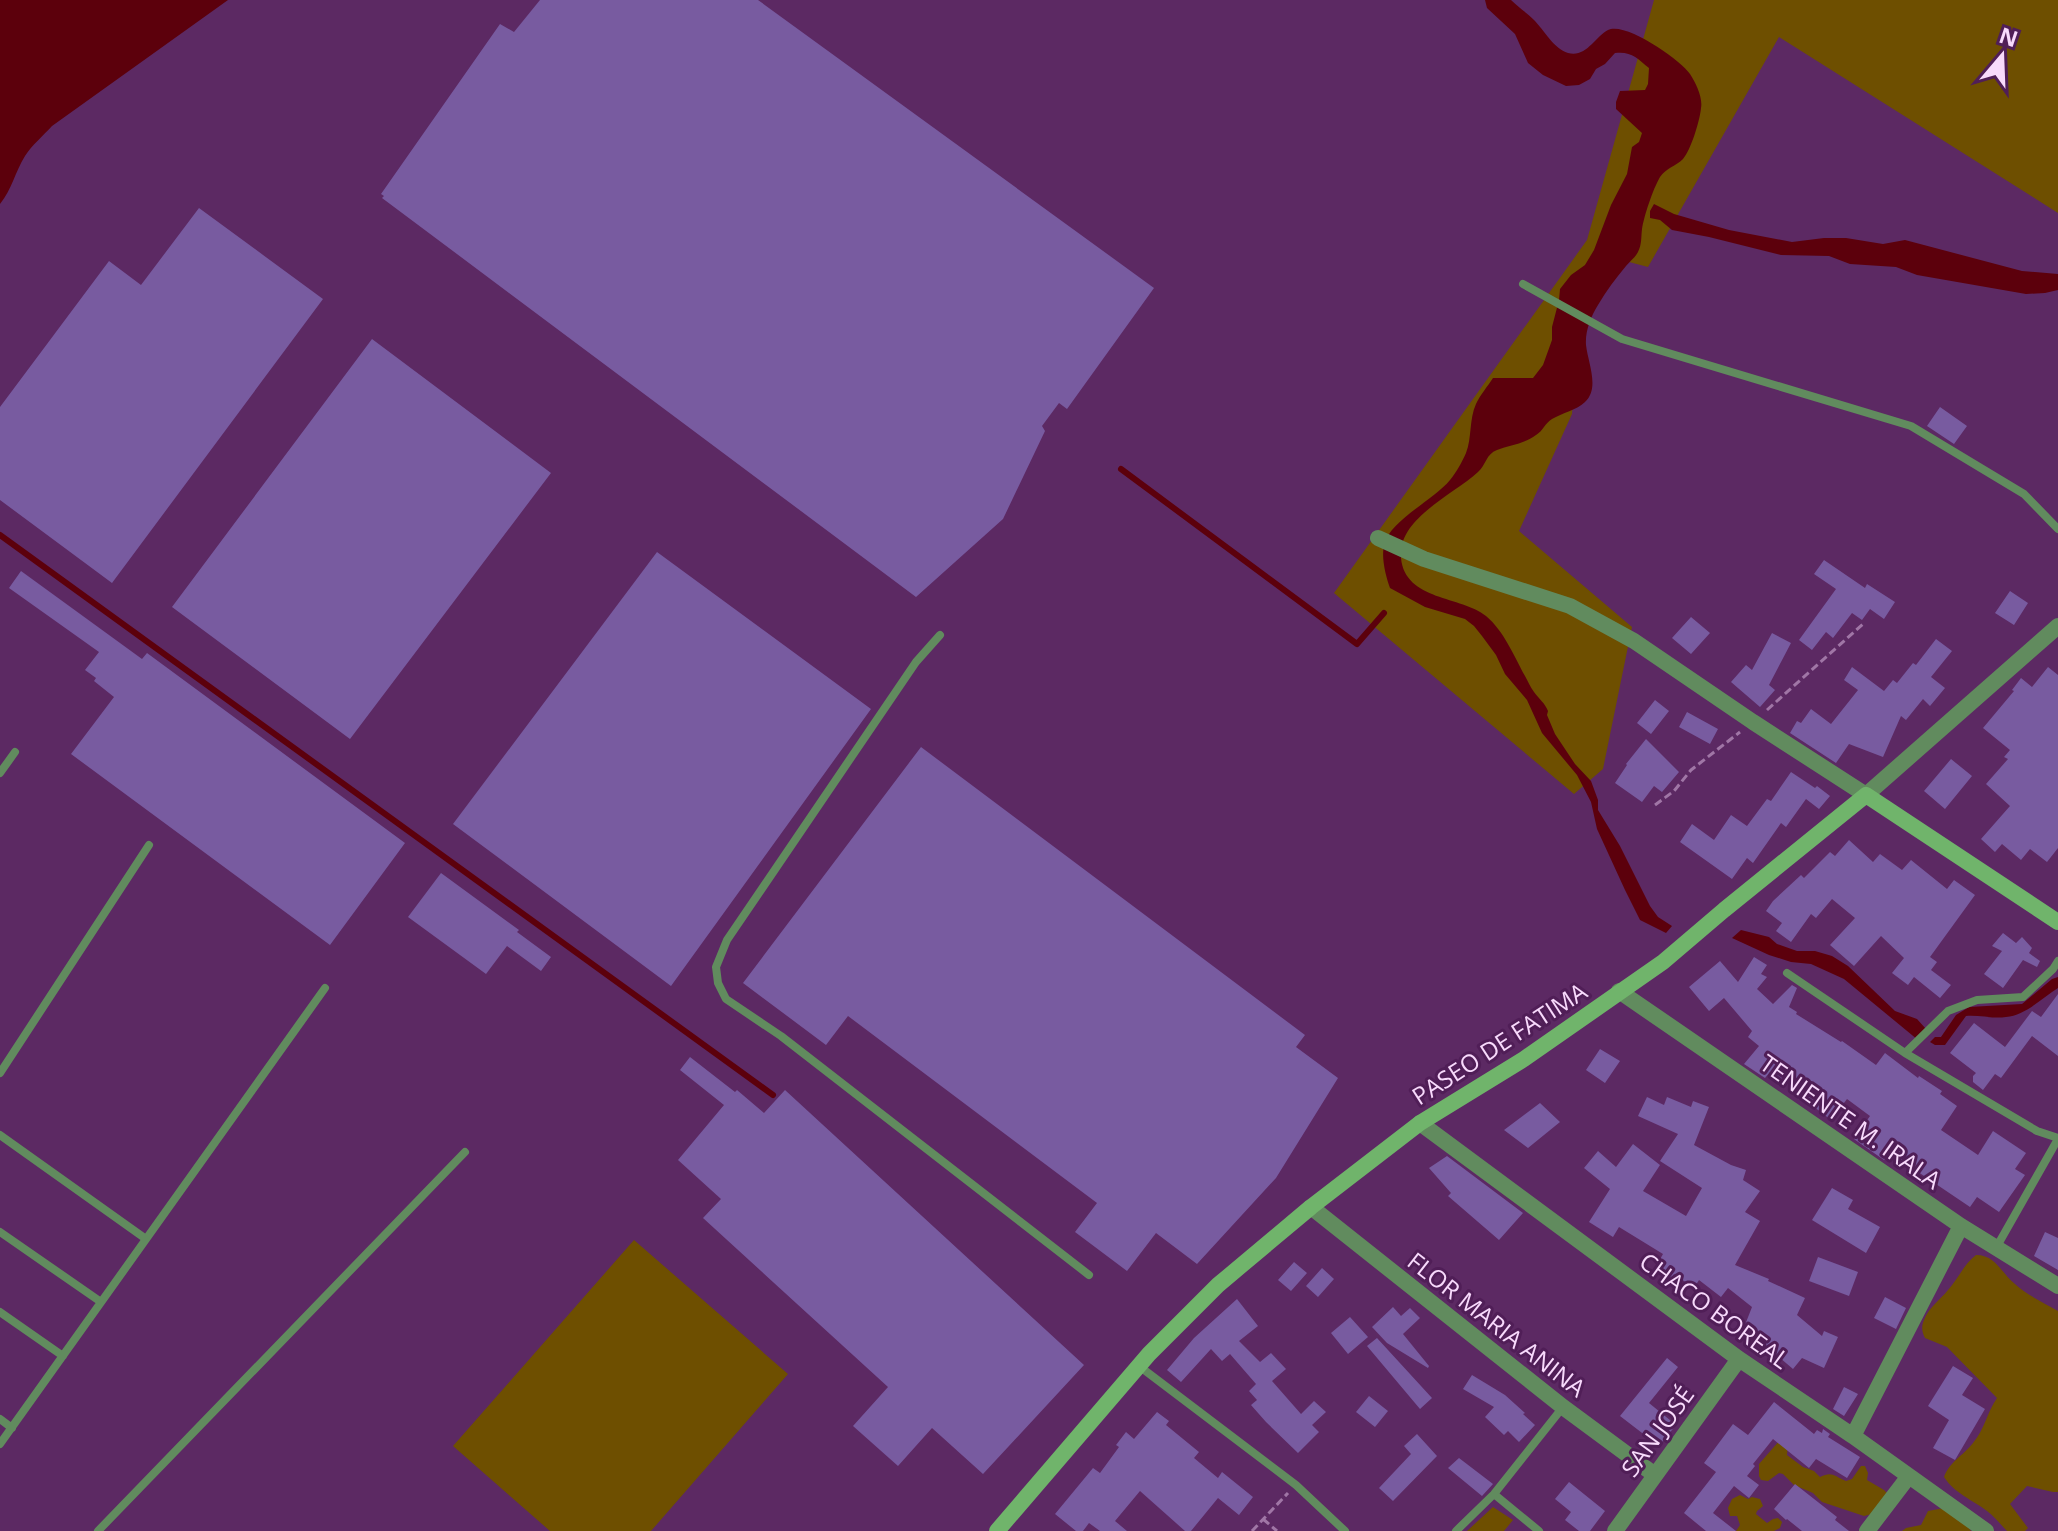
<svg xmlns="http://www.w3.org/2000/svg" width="2058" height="1531" viewBox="0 0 2058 1531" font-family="'Open Sans',sans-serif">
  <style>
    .green { fill: #6e4f00 }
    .water { fill: #5c000c }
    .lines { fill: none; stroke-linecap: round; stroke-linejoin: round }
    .stream { stroke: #5c000c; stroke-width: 6 }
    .building { fill: #785ba0 }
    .path { stroke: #a076a6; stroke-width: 3; stroke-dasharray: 8 4; stroke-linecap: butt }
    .lane { stroke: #618b5e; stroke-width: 8 }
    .street { stroke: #618b5e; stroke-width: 16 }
    .secondary { stroke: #70b46b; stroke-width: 16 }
    .labels { text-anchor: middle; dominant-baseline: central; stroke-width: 6; stroke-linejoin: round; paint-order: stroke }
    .street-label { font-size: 24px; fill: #f8dafc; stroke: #501e57 }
  </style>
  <rect width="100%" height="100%" fill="#5c2963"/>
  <path class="green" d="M1654,0H2058V213L1779,37L1648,267L1614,258L1578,335L1572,414L1519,531L1632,627L1603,769L1574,794L1334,593L1587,240Z
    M634,1240L788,1374L651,1531H550L453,1446Z
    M1976,1255C1996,1255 2001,1273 2015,1284C2027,1295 2044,1303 2058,1311V1492H2053L2027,1486L2010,1504L2028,1528L2025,1531H2007C2000,1524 1995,1517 1987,1511C1973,1500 1955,1494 1944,1477C1950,1461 1963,1456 1973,1443C1985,1429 1987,1412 1997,1398L1947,1347L1925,1338C1922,1332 1921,1327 1924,1320C1929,1307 1940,1300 1948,1290C1958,1279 1964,1264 1976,1255Z
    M1780,1440L1788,1443L1787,1455L1803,1467L1814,1471L1820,1477C1832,1471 1834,1476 1846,1481L1852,1479L1861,1466H1865L1868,1473L1867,1480L1884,1490L1890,1496L1876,1513L1864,1516L1822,1502L1813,1493L1794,1485L1783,1474L1779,1473L1768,1481L1761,1480L1759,1476V1464Z
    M1740,1495L1748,1499L1752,1497L1760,1499L1763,1506L1757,1511L1756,1514L1767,1523L1773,1519L1778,1518L1782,1522L1780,1528L1774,1531H1736L1740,1525L1737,1516H1730L1728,1508L1732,1499Z
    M1493,1507L1513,1520L1504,1531H1467Z
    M1944,1508L1961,1518L1971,1531H1902L1906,1528L1921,1525L1928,1511Z"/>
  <path class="water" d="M0,0H228L52,126C43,136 32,145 25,156C15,172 12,189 0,204Z
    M1485,0H1511C1518,7 1527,13 1534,20C1544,30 1554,49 1568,53C1586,58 1595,37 1608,30C1625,21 1681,60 1690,74C1696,83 1703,98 1701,108C1700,120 1691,150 1683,159C1676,166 1666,168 1660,177C1653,189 1644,216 1642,229C1641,237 1642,244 1638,252C1635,258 1630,261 1626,266C1616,278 1606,291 1598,305C1591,316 1585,331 1586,345C1588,363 1600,388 1585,402C1577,410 1562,413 1552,419C1545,423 1543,431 1536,435C1524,444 1510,445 1497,450C1486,454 1486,465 1478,472C1453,495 1397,519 1401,558C1405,601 1462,596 1486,616C1504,631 1514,656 1525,676C1528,681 1530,687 1534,692C1539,699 1545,703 1548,711L1547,715L1555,734L1575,764L1591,781L1598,800V810L1620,846L1650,906L1658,917L1672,926L1666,933L1640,920L1625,890L1597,829L1591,802L1577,775L1542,733L1527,700L1505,674L1496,655L1482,636L1474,626L1465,619L1425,607L1390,588C1386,577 1381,558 1384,545C1390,520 1434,500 1450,480C1456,473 1462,462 1466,453C1472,438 1469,419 1476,404C1480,395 1488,386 1493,378H1533L1543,365L1552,340V327L1559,300L1560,289L1571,275L1585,265L1594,250L1611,205L1627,174L1632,147L1639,142L1642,133L1616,109V102L1620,91L1645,90L1648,84L1649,68C1637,58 1631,51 1615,53L1605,64L1596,69L1590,79L1579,85L1566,86L1543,75L1528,63L1515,34L1487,8Z
    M1654,204L1674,214L1729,230L1792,242L1824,238H1846L1883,244L1905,240L2022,271L2058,274V290L2045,293L2026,294L1917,275L1896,267L1850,264L1829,256L1781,255L1709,237L1672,230L1660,220L1650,218V211Z
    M1741,930L1769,937L1777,944L1797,951H1815L1832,956L1848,966L1895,1011L1917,1019L1926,1029L1918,1040L1844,979L1811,964L1791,962L1769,955L1732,938Z
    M2058,977V988C2042,998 2026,1015 2006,1017C1993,1019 1980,1015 1966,1016L1945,1045H1935L1930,1042L1935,1037H1941L1956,1015L1969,1007L2022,1004L2052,979Z"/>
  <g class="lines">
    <path class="stream" d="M1121,469L1357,644L1384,613
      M0,535L773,1095"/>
  </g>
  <path class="building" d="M540,0H758L1154,288L1067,409L1059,403L1042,426L1045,431L1003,519L916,597L382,198L384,196L381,194L500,24L514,32Z
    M199,208L323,299L112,583L0,500V407L109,261L141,285Z
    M372,339L551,473L350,739L172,607Z
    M1940,407L1967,426L1954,444L1927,426Z
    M657,552L871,709L671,986L453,824Z
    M1824,560L1865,588L1867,584L1895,602L1884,619L1870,609L1862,620L1852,613L1833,638L1826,632L1812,650L1799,640L1836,589L1814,574Z
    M21,571L142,659L147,653L405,843L330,945L71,754L114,697L94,681L96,678L85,670L99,652L9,588Z
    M2010,591L2028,603L2014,625L1995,613Z
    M1691,617L1710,633L1691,654L1672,638Z
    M1772,633L1791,643L1769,685L1775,690L1760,707L1731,682L1746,665L1752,670Z
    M1936,639L1952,651L1931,677L1945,688L1930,706L1923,699L1906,720L1901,716L1883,757L1849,744L1836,763L1790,733L1797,721L1801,723L1811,709L1831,724L1858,690L1844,680L1852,667L1884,691L1893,680L1897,683L1913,663L1916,665Z
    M2048,667L2058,675V848L2047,862L2030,849L2021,860L2002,844L1995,852L1981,839L2010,806L1986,784L2008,759L2004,757L2010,750L1983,728L2014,691L2012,690L2021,678L2032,687Z
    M1655,700L1669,711L1651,734L1637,723Z
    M1687,712L1718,729L1710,744L1679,727Z
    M1646,739L1679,772L1662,792L1654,786L1642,802L1615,783L1627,765L1626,764Z
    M921,747L1305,1035L1296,1047L1338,1078L1276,1178L1197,1264L1156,1233L1127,1271L1075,1232L1097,1203L848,1016L826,1045L743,983Z
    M1951,759L1972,776L1945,809L1924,791Z
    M1791,772L1815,788L1817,786L1830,796L1819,809L1806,799L1786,827L1781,823L1753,863L1747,858L1732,879L1680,842L1692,824L1714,840L1731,815L1747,826L1767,799L1771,801Z
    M1849,840L1873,862L1880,854L1902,870L1911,860L1947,889L1954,880L1975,895L1930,957L1937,962L1931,970L1951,985L1940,998L1914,977L1908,985L1892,973L1904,958L1881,936L1854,966L1830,945L1855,918L1832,899L1816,918L1811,914L1791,942L1776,931L1782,923L1766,911L1773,901L1801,875L1804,878L1830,852L1835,856Z
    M441,873L519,930L517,932L551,957L541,971L507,946L486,974L408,917Z
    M2003,933L2016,943L2022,937L2032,948L2029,953L2040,961L2037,967L2023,960L2003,988L1984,974L2002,951L1992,946Z
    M1754,957L1767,965L1761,974L1767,977L1757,989L1773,1004L1792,985L1797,988L1789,1007L1797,1012L1796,1014L1841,1042L1842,1041L1876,1065L1885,1053L1918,1078L1919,1076L1942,1091L1940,1094L1957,1106L1941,1130L1978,1155L1993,1131L2026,1153L2015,1169L2025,1175L1999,1212L1977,1197L1970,1207L1890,1153L1884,1160L1854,1139L1870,1116L1847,1099L1831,1120L1804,1099L1807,1095L1770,1072L1765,1078L1744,1064L1759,1046L1748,1037L1752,1031L1724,998L1709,1011L1689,987L1720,961L1738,982Z
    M2058,994V1056L2032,1036L2001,1078L1995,1074L1983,1090L1973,1082V1076L1976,1073L1950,1053L1974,1023L2005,1047L2032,1011L2041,1017Z
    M1600,1049L1620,1061L1605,1083L1586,1070Z
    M690,1057L735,1092L737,1090L764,1113L785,1090L1084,1365L983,1474L932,1428L898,1466L853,1426L888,1387L703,1218L721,1199L678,1160L724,1105L680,1070Z
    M1647,1097L1664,1105L1667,1097L1691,1107L1693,1101L1709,1107L1694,1145L1731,1165L1746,1170L1743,1180L1760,1191L1745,1212L1760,1221L1735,1265L1769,1279L1768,1281L1805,1298L1797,1315L1822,1336L1824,1331L1838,1337L1824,1368L1802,1358L1793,1369L1751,1333L1743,1330L1752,1307L1728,1288L1721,1297L1699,1280L1694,1288L1674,1274L1670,1280L1654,1270L1663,1254L1619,1227L1613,1237L1589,1222L1610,1189L1584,1168L1598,1151L1616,1167L1633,1144L1660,1165L1643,1191L1686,1216L1702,1188L1660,1161L1678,1134L1638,1116Z
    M1540,1103L1560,1122L1528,1148L1504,1130Z
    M1447,1156L1523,1213L1499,1240L1448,1196L1451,1193L1429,1168Z
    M1832,1188L1853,1200L1848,1209L1880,1227L1866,1253L1812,1220Z
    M2045,1232L2058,1238V1270L2034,1256Z
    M1818,1257L1858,1272L1849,1296L1809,1281Z
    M1294,1262L1307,1273L1291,1291L1278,1280Z
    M1322,1268L1334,1279L1318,1297L1306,1286Z
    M1885,1297L1906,1308L1896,1329L1874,1318Z
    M1237,1299L1258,1326L1239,1341L1260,1362L1271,1353L1286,1369L1272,1381L1301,1414L1314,1401L1326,1412L1312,1425L1319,1432L1298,1453L1266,1422L1251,1405L1257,1400L1249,1391L1256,1384L1230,1354L1222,1361L1211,1349L1181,1382L1167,1370L1194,1338Z
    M1393,1307L1401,1316L1410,1308L1420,1318L1403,1334L1429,1366L1428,1368L1387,1343L1372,1327Z
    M1350,1317L1368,1337L1348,1354L1331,1333Z
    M1377,1338L1432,1398L1420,1409L1367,1346Z
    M1667,1358L1678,1367L1649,1403L1676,1425L1659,1446L1620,1416Z
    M1953,1366L1973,1378L1962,1395L1985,1409L1955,1460L1933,1448L1949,1420L1928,1406Z
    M1472,1375L1505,1395L1525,1413L1523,1414L1535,1425L1519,1442L1508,1431L1504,1435L1485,1417L1494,1407L1463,1389Z
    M1844,1387L1858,1394L1844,1416L1833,1409Z
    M1369,1396L1388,1411L1375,1427L1356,1412Z
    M1774,1402L1814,1434L1817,1430L1822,1433L1823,1429L1830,1434L1828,1437L1860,1457L1847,1478L1816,1459L1809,1468L1773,1439L1753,1464L1755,1466L1747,1476L1759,1485L1749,1498L1734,1486L1713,1513L1736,1531H1706L1684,1513L1716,1472L1704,1463L1733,1424L1748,1435Z
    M1157,1412L1169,1421L1166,1425L1199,1452L1194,1458L1218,1478L1222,1472L1253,1497L1239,1515L1218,1498L1191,1531H1185L1140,1491L1115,1521L1127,1531H1100L1089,1523L1083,1531H1076L1055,1514L1093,1468L1100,1473L1119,1447L1116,1445L1126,1432L1134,1439Z
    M1417,1434L1437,1456L1393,1501L1379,1488L1411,1454L1404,1446Z
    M1459,1458L1493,1484L1482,1496L1448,1468Z
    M1569,1482L1605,1511L1590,1531H1579L1565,1520L1571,1512L1555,1499Z
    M1795,1484L1837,1517L1835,1520L1849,1531H1802L1787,1519L1786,1520L1774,1509Z"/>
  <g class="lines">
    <path class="path" d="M1767,710L1863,624
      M1655,805L1674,791L1691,770L1740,732
      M1263,1519L1277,1531
      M1252,1531L1288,1493"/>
    <path class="lane" d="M1523,284L1622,339L1911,426L2024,494L2058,529
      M940,635L916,662L727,940L716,967L718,983L726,999L781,1036L1089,1275
      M0,773L15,752
      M1787,973L1905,1053L2037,1131L2058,1138
      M1905,1053L1948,1011L1977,1000L2023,997L2053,969L2058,961
      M0,1073L149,845
      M0,1135L146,1239
      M0,1232L101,1302
      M1996,1248L2058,1139
      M0,1312L63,1356
      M1139,1366L1296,1485L1345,1531
      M0,1419L12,1428
      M0,1444L325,988
      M1494,1494L1539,1531
      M98,1531L465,1152
      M1456,1531L1494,1494L1563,1407"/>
    <path class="street" d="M1378,538L1424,559L1570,606L1634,641L1753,722L1866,795L2058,626
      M1619,991L1961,1226L2058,1286
      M1420,1123L1739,1359L1853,1436L1986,1531
      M1311,1207L1563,1407L1655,1475
      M1853,1436L1961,1226
      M1615,1531L1739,1359
      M1867,1531L1909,1476"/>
    <path class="secondary" d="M997,1531L1149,1354L1218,1285L1311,1207L1420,1123L1524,1059L1663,962L1724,910L1866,795L2058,922"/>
  </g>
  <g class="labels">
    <g class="street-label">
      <text transform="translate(1499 1043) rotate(-33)">PASEO DE FATIMA</text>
      <text transform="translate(1851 1121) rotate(35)">TENIENTE M. IRALA</text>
      <text transform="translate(1715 1310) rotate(36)">CHACO BOREAL</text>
      <text transform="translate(1497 1324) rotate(38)">FLOR MARIA ANINA</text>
      <text transform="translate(1657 1431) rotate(-54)">SAN JOSÉ</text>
    </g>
  </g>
  <g transform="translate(2002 56) rotate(19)" stroke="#501e57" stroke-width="6" paint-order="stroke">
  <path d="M0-6L14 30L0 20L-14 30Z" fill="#f8dafc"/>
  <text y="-12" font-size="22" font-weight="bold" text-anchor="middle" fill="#f8dafc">N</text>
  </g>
</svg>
